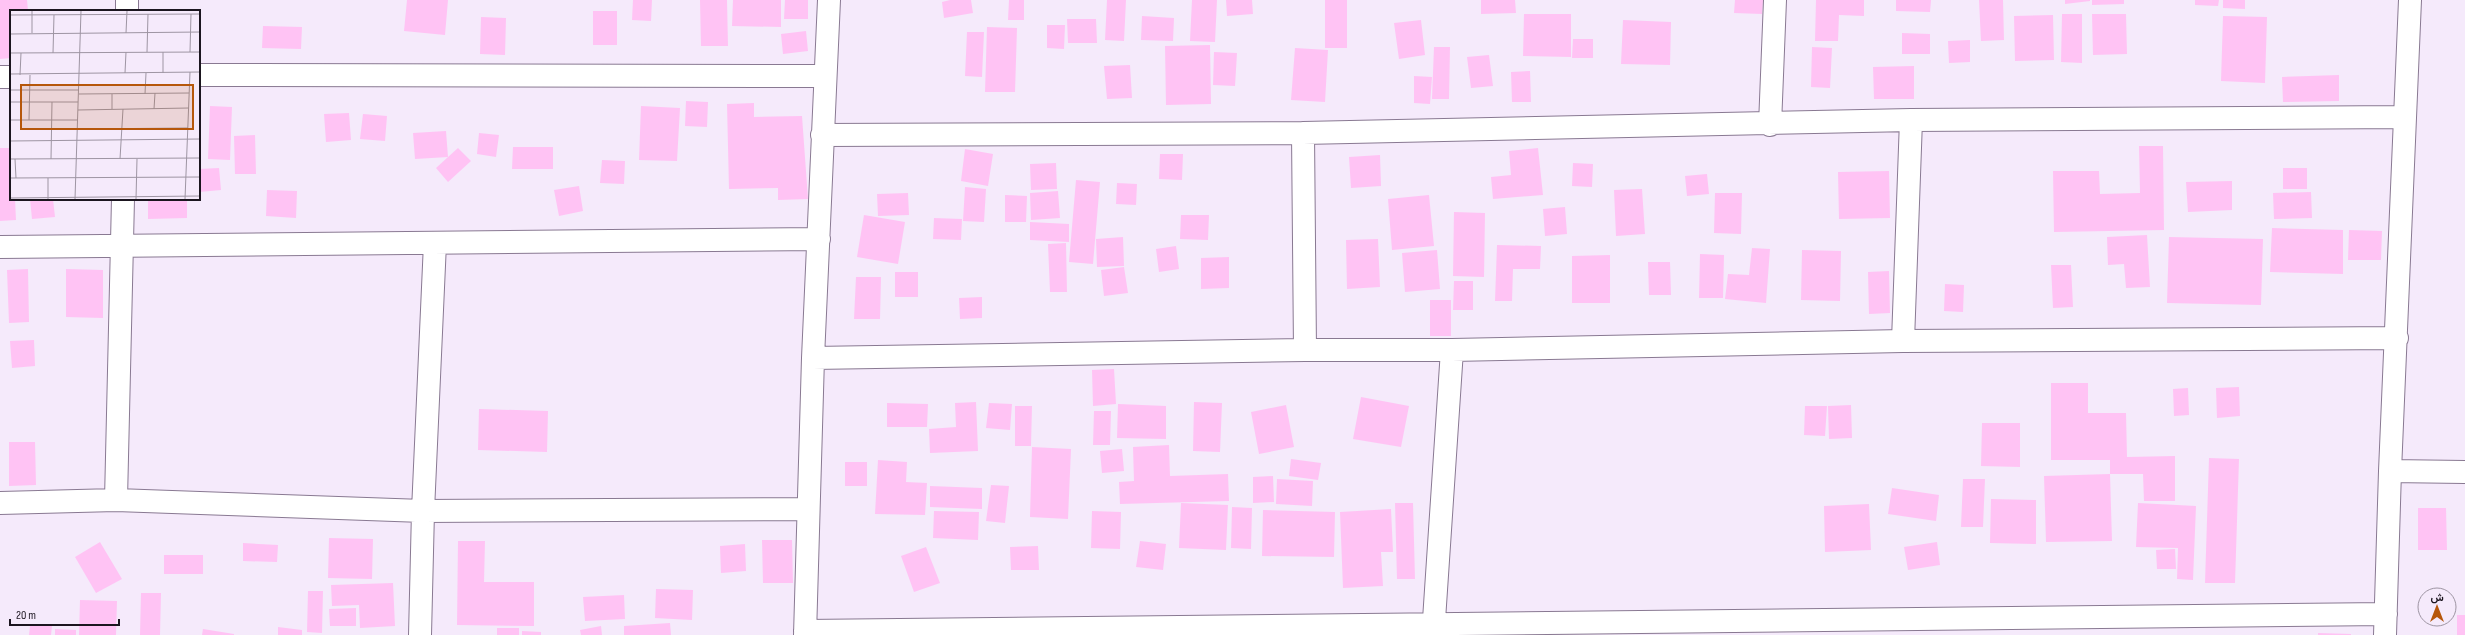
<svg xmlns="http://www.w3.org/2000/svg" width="2465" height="635" viewBox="0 0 2465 635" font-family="'Sofia Sans Condensed',Vazirmatn,sans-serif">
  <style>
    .building { fill: #ffc3f4 }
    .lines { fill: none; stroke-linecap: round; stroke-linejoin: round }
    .minor-casing { stroke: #897992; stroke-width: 24 }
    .minor { stroke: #fff; stroke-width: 22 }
    .inset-road { fill: none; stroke: #9e95a3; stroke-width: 1 }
    .view { fill: #b6570b; fill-opacity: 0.15; stroke: #b6570b; stroke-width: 2 }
    .inset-edge { fill: none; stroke: #1b151f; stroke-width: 2 }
  </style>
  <rect width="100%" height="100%" fill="#f5eafb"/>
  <path class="building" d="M0,0H27L28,11H11V58L0,59Z
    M407,0H448L445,35L404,31Z
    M633,0H652L651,21L632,20Z
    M700,0H727L728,46H701Z
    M733,0H781V27L732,26Z
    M785,0H808V19H784Z
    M950,0H971L973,13L944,18L942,2Z
    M1009,0H1024V20H1008Z
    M1107,0H1126L1124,41L1105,40Z
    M1192,0H1217L1215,42L1190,41Z
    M1226,0H1252L1253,14L1227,16Z
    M1325,0H1347V48H1325Z
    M1481,0H1515L1516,13L1481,14Z
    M1735,0H1763L1762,14L1734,13Z
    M1816,0H1864V16L1839,15L1838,41H1815Z
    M1896,0H1931L1930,12L1896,11Z
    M1979,0H2003L2004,40L1981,41Z
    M2065,0H2090V1L2065,4Z
    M2092,0H2124V4L2092,5Z
    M2195,0H2219L2218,6L2195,5Z
    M2223,0H2245V9L2223,8Z
    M593,11H617V45H593Z
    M1524,14H1571V57L1523,56Z
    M2062,14H2082V63L2061,62Z
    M2092,14H2126L2127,54L2093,55Z
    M2053,15L2054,60L2015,61L2014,16Z
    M1142,16L1174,18L1173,41L1141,40Z
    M2223,16L2267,17L2265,83L2221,81Z
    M481,17L506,18L505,55L480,54Z
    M1067,19H1096L1097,43H1068Z
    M1421,20L1425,55L1399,59L1394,23Z
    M1623,20L1671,22L1670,65L1621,64Z
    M1047,25H1065L1064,49L1047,48Z
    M263,26L302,27L301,49L262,48Z
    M987,27L1017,28L1015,92H985Z
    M806,31L808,51L783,54L781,34Z
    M967,32H984L982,77L965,76Z
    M1902,33L1930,34V54H1902Z
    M1573,39H1593V58H1572Z
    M1970,40V62L1949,63L1948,41Z
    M1210,45L1211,104L1166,105L1165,46Z
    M1434,47H1450L1449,99H1432Z
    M1812,47L1832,48L1830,88L1811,87Z
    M1295,48L1328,50L1325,102L1291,100Z
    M1214,52L1237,53L1235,86L1213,85Z
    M1489,55L1493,86L1471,88L1467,57Z
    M1130,65L1132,98L1107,99L1104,66Z
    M1914,66V99H1874L1873,67Z
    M1530,71L1531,102H1512L1511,72Z
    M2339,75V101L2283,102L2282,77Z
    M1414,76L1432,77L1430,104L1414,103Z
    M686,101L708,102L707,127L685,126Z
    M754,103V117L802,116L808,199L778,200V188L729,189L727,104Z
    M210,106L232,107L230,160L208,159Z
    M641,106L680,108L677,161L639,160Z
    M349,113L351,140L326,142L324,114Z
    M363,114L387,116L385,141L360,139Z
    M446,131L448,157L458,148L471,161L448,182L436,168L448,157L415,159L413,133Z
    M479,133L499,135L496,157L477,154Z
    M255,135L256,174H235L234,136Z
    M2139,146H2163L2164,230L2054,232L2053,171H2099L2100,194L2140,193Z
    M513,147H553V169H512Z
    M0,148H11V199H15L16,220L0,221Z
    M1538,148L1543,195L1493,199L1491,177L1511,175L1509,151Z
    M965,149L993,154L988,186L961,181Z
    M1160,154H1183L1182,180L1159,179Z
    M1380,155L1381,186L1351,188L1349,157Z
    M602,160L625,161L624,184L600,183Z
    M1056,163L1057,189L1031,190L1030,164Z
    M1573,163L1593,164L1592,187L1572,186Z
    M219,168L221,190L199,192V169Z
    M2283,168H2307V189H2283Z
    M1889,171L1890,218L1839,219L1838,172Z
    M1707,174L1709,194L1687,196L1685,176Z
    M1076,180L1100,182L1093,264L1069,262Z
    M2232,181V210L2188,212L2186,182Z
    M1117,183L1137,184L1136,205L1116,204Z
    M579,186L583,211L559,216L554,190Z
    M965,187L986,189L984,222L963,221Z
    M1642,189L1645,234L1616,236L1614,190Z
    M267,190L297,191L296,218L266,216Z
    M1058,191L1060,218L1031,220L1030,193Z
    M2311,192L2312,218L2274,219L2273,193Z
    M908,193L909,215L878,216L877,194Z
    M1715,193H1742L1741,234L1714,233Z
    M1005,195L1027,196L1026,222H1005Z
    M1429,195L1434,246L1392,250L1388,199Z
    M30,199H53L55,217L32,219Z
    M148,199H187V218L148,219Z
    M1565,207L1567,234L1545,236L1543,209Z
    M1454,212L1485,213L1484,277L1453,276Z
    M864,215L905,222L898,264L857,257Z
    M1181,215H1209L1208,240L1180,239Z
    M934,218L962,219L961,240L933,239Z
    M1030,222L1069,224V242L1030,240Z
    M2272,228L2343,230V274L2270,272Z
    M2349,230L2382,231L2381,260H2348Z
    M2147,235L2150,287L2126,288L2124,264L2108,265L2107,237Z
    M1123,237L1124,266L1097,267L1096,239Z
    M2169,237L2263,239L2261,305L2167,303Z
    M1378,239L1380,287L1347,289L1346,240Z
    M1066,243L1067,292H1050L1048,244Z
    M1497,245L1541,246L1540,269H1513L1512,301H1495Z
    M1176,246L1179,269L1159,272L1156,249Z
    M1752,248L1770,249L1766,303L1725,299L1728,274L1749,275Z
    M1437,250L1440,289L1405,292L1402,253Z
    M1802,250L1841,251L1840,301L1801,300Z
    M1700,254L1724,255L1723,298H1699Z
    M1610,255V303H1572V256Z
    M1229,257V288L1201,289V258Z
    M1648,262H1670L1671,295H1649Z
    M2051,265H2071L2073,307L2053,308Z
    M1124,267L1128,293L1104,296L1101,270Z
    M28,269L29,322L9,323L7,270Z
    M66,269L103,270V318L66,317Z
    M1889,271L1890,313L1869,314L1868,272Z
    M895,272H918V297H895Z
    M856,277H881L880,319H854Z
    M1454,281H1473V310H1453Z
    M1945,284L1964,285L1963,312L1944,311Z
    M982,297V318L960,319L959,298Z
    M1430,300H1451V336H1430Z
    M34,340L35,366L12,368L10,341Z
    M1114,369L1116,404L1093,406L1092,370Z
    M2051,383H2088V413H2126L2127,457L2175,456V501H2144L2143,474H2110V460H2051Z
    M2239,387L2240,416L2217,418L2216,388Z
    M2188,388L2189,415L2174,416L2173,389Z
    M1361,397L1409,406L1401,447L1353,439Z
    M976,402L978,451L930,453L929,429L956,427L955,403Z
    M1194,402L1222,403L1220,452L1193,451Z
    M887,403L928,404L927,427H887Z
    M989,403L1012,404L1010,430L986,428Z
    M1118,404L1166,406V439L1117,438Z
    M1286,405L1294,447L1259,454L1251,412Z
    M1851,405L1852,438L1829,439L1828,406Z
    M1015,406H1032L1031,446H1015Z
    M1805,406H1827L1825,436L1804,435Z
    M479,409L548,411L547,452L478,450Z
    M1094,411H1111L1110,445H1093Z
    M1982,423H2020V467L1981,466Z
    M9,442H35L36,485L9,486Z
    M1169,445L1170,476L1228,474L1229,501L1120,504L1119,482L1134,481L1133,447Z
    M1032,447L1071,449L1068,519L1030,517Z
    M1122,449L1124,471L1102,473L1100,451Z
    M2209,458L2239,459L2235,583H2205Z
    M1291,459L1321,463L1318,480L1289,476Z
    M878,460L907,462L906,482L927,483L925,515L875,514Z
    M845,462H867V486H845Z
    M2110,474L2112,541L2046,542L2044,476Z
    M1273,476L1274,502L1253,503V477Z
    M1277,479L1313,481L1312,506L1276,504Z
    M1963,479H1985L1983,527H1961Z
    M991,485L1009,486L1005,523L986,521Z
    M930,486L982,488V509L930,507Z
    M1892,488L1939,495L1936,521L1888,514Z
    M1991,499L2036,500V544L1990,543Z
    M1181,503L1228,505L1226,550L1179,548Z
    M1395,503H1413L1415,579H1397Z
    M2138,503L2196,506L2193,580L2177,579L2178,548L2136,547Z
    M1869,504L1871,550L1825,552L1824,506Z
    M1232,507L1252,508L1251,549L1231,548Z
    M2418,508H2446L2447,550H2418Z
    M1391,509L1393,552H1381L1383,586L1343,588L1340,512Z
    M1263,510L1335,512L1334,557L1262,556Z
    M934,511L979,512L978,540L933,538Z
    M1092,511L1121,512L1120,549L1091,548Z
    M329,538L373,539L372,579L328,578Z
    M762,540H792L793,583H763Z
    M458,541H485L484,582H534V626L457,625Z
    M1140,541L1166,544L1163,570L1136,567Z
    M100,542L122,579L96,593L75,557Z
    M1937,542L1940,565L1908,570L1904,547Z
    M243,543L278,545L277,562L243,561Z
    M745,544L746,571L721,573L720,546Z
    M1038,546L1039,570H1011L1010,547Z
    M926,547L940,583L914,592L901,556Z
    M2175,549L2176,569H2157L2156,550Z
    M164,555H203V574H164Z
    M393,583L395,626L360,628L359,605L332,606L331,585Z
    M656,589L693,590L692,620L655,618Z
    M308,591H323L322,633L307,632Z
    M141,593H161L160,635H140Z
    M624,595L625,619L585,621L583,597Z
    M80,600L117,601L116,635H79Z
    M356,608V626H330L329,609Z
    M2457,615H2465V635H2457Z
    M670,623L671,635H624V626Z
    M30,626H52L51,635H29Z
    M601,626L602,635H581L580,630Z
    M278,627L302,630V635H278Z
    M497,628H519V635H497Z
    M55,629L76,630V635H55Z
    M203,629L234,634V635H202Z
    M522,631L541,632V635H522Z
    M2318,633L2351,634V635H2318Z"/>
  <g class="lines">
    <g class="minor-casing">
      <path id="minor" d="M127,11V0
        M199,75L825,76
        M0,77H11
        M1770,125L1775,0
        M1303,133L1305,350
        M822,135L1303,133L1911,120L2404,117
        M0,247L819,239
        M1903,341L1911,120
        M813,358L1305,350H1452L1903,341L2397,338
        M2390,471L2465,472
        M116,500L123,199
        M0,503L116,500L423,511L808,509
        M805,631L2386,614
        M420,635L423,511L435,243
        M805,635L813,358L829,0
        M1433,635L1452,350
        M2385,635L2390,471L2410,0"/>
    </g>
    <use href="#minor" class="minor"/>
  </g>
  <g transform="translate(10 10)">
    <rect width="190" height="190" fill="#f5eafb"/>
    <path class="inset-road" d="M0,5L190,4M22,23V1M116,23L117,1M0,24L190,22M137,42L138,4M153,42V63M180,42L181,4M0,43L190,42M43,43L44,5M115,63L116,42M0,64L190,62M10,65L11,43M0,80H69M69,84L179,83M102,84V99M135,84L136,63M0,92H68M144,99L145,83M68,100L179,98M0,110H68M19,110L20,65M68,119L178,118M0,131L190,129M0,149L190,148M5,149L6,168M41,149L42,92M110,149L113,99M0,168L190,167M0,188L190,186M38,189V168M65,189L71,1M126,189L127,149M175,189L180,62"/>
    <path class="view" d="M11,75H183V119H11Z"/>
    <rect width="190" height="190" class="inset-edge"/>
  </g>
  <g transform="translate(2437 607)"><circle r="19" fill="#f5eafb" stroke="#9e95a3"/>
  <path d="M0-3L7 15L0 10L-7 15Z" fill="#b6570b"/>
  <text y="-6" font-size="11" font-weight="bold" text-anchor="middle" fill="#1b151f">ش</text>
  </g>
  <path d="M10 619v6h109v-6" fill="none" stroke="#1b151f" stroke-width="2"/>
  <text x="16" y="619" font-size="12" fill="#1b151f" stroke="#f5eafb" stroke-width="3" paint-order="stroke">20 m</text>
</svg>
